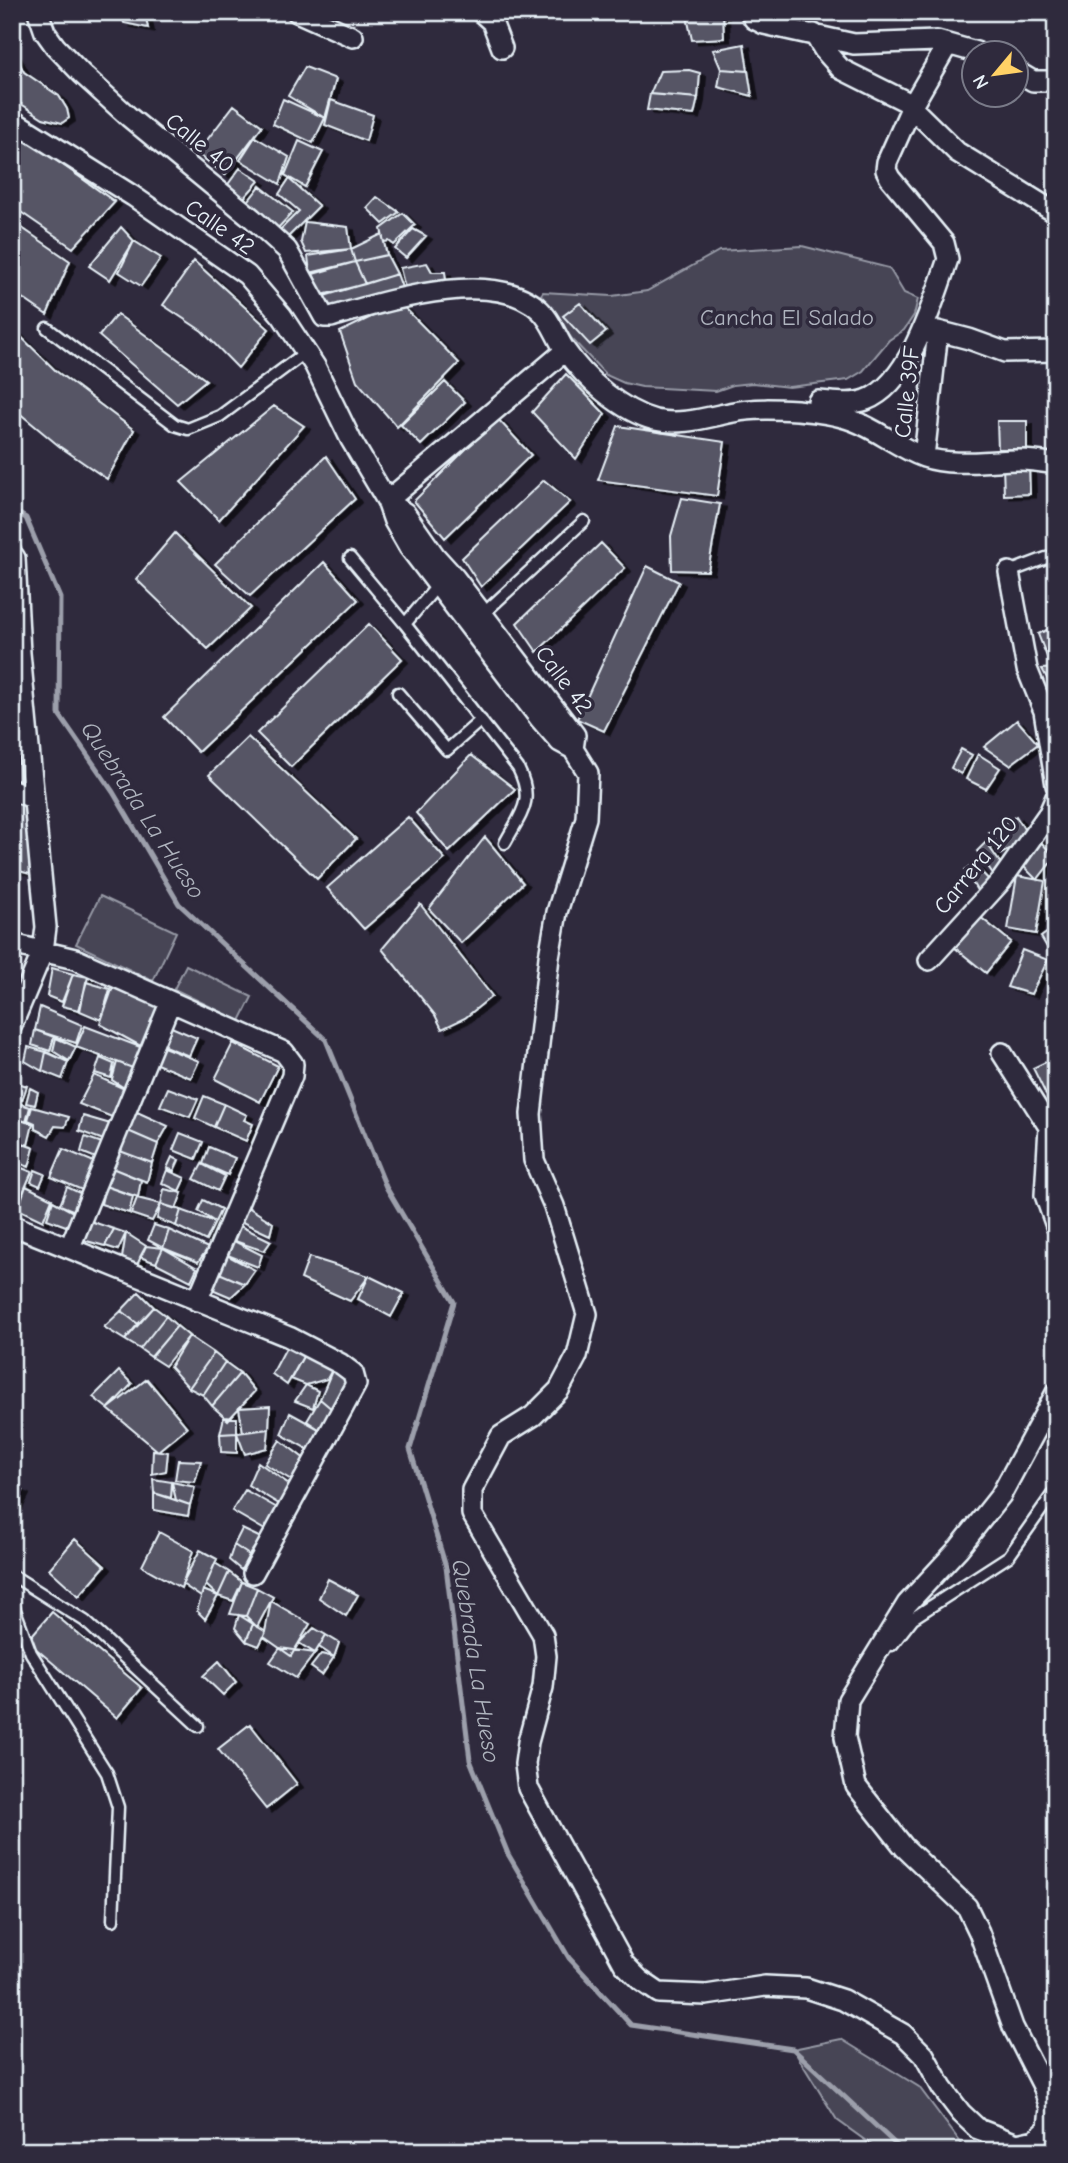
<svg xmlns="http://www.w3.org/2000/svg" width="1068" height="2163" viewBox="0 0 1068 2163" font-family="'Comic Neue',sans-serif">
  <style>
    .green { fill: #464455; stroke: #979aa6; stroke-width: 2 }
    .lines { fill: none; stroke-linecap: round; stroke-linejoin: round }
    .stream { stroke: #9c9fab; stroke-width: 5 }
    .building { fill: #575565; stroke: #e8f1f8; stroke-width: 2; filter: url(#shadow) }
    .service-casing { stroke: #e8f1f8; stroke-width: 15 }
    .minor-casing { stroke: #e8f1f8; stroke-width: 24 }
    .service { stroke: #2f2a3d; stroke-width: 10 }
    .minor { stroke: #2f2a3d; stroke-width: 19 }
    .labels { text-anchor: middle; dominant-baseline: central; stroke-width: 7; stroke-linejoin: round; paint-order: stroke }
    .street-label { font-size: 23px; fill: #e8f1f8; stroke: #2f2a3d }
    .park-label { font-size: 23px; fill: #afb4bf; stroke: #2f2a3d }
    .water-label { font-size: 24px; font-style: italic; fill: #afb4be; stroke: #2f2a3d }
  </style>
  <defs>
    <filter id="shadow"><feDropShadow dx="6" dy="3.5" stdDeviation="0" flood-color="#0009"/></filter>
  </defs>
  <rect width="100%" height="100%" fill="#2f2a3d"/>
  <filter id="ink" filterUnits="userSpaceOnUse"><feTurbulence type="fractalNoise" baseFrequency=".0143" numOctaves="2"/><feDisplacementMap in="SourceGraphic" scale="14" xChannelSelector="R" yChannelSelector="G"/><feConvolveMatrix kernelMatrix="1 2 1 2 8 2 1 2 1" color-interpolation-filters="sRGB"/></filter>
  <g filter="url(#ink)">
    <path class="green" d="M802,246L889,268L904,293L918,299L914,315L904,330L889,340L863,371L848,380L789,387L753,383L733,385L716,391L642,387L624,383L606,375L572,339L541,295L543,292L612,296L647,291L719,251Z
      M100,896L176,932L153,981L76,944Z
      M186,965L252,997L240,1021L174,989Z
      M841,2039L919,2087L967,2151H880L837,2120L793,2049Z"/>
    <g class="lines">
      <path class="stream" d="M12,510L26,518L60,598L59,714L113,792L179,904L326,1040L386,1187L454,1302L410,1449L446,1567L470,1760L508,1854L569,1958L631,2025L793,2049L903,2151"/>
    </g>
    <path class="building" d="M121,12H145L148,28L124,23Z
      M686,12H723L724,38L692,40Z
      M744,44L748,71L721,69L713,50Z
      M14,53L24,72L59,96L67,109L69,118L62,123L43,118L12,98Z
      M305,67L336,79L325,118L288,96Z
      M721,69L748,71L752,96L718,87Z
      M689,70L700,73L698,98L650,94L660,71Z
      M650,94L698,98L694,115L647,110Z
      M283,99L325,118L313,143L273,124Z
      M331,100L373,115L366,141L325,125Z
      M234,105L262,126L225,175L197,153Z
      M12,129L115,202L73,248L12,206Z
      M255,137L289,157L280,184L240,160Z
      M299,141L323,152L305,187L285,175Z
      M240,168L259,181L242,200L226,187Z
      M289,179L319,206L286,239L279,231L299,211L279,194Z
      M260,186L293,212L277,229L246,204Z
      M377,197L399,212L383,224L367,208Z
      M403,213L415,225L394,245L389,241L384,242L381,229Z
      M12,221L70,261L47,315L12,291Z
      M305,222L348,227L351,249L306,253L301,242Z
      M121,227L134,241L110,280L89,266Z
      M413,229L426,236L406,258L395,249Z
      M382,234L387,255L355,262L351,249Z
      M134,241L161,258L141,286L119,272Z
      M351,249L355,262L310,273L308,256Z
      M387,255L397,274L365,284L355,262Z
      M194,261L269,329L238,368L202,331L163,305Z
      M355,262L365,284L322,295L313,274Z
      M427,263L432,272H445L447,287L406,292L400,268Z
      M397,274L404,293L329,313L324,296Z
      M400,303L459,363L397,427L357,381L340,332Z
      M580,303L606,332L590,345L563,316Z
      M117,314L206,380L177,404L99,336Z
      M12,328L56,371L134,430L107,479L59,446L12,407Z
      M566,374L605,414L576,459L532,412Z
      M445,382L465,402L421,445L401,425Z
      M274,406L304,426L219,520L181,482Z
      M497,418L531,455L445,538L414,501Z
      M997,421H1027V449H998Z
      M618,426L725,442L717,496L598,480Z
      M326,456L355,499L250,596L215,564Z
      M1003,465H1029L1030,494L1004,495Z
      M544,480L570,502L481,587L462,558Z
      M682,498L720,504L708,571L672,570L671,536Z
      M175,533L251,608L208,649L136,579Z
      M601,543L625,568L537,652L517,623Z
      M324,562L358,600L198,752L164,717Z
      M647,566L679,582L604,731L577,719Z
      M369,624L402,659L291,767L257,733Z
      M1051,628L1056,656L1047,657L1038,634Z
      M1056,668V687H1052L1042,669Z
      M1017,720L1038,744L1010,765L984,747Z
      M12,726L18,727L19,783L12,780Z
      M248,737L356,839L317,879L209,775Z
      M961,749L972,755L961,774L951,768Z
      M978,754L1000,768L986,789L966,779Z
      M471,755L515,789L449,852L416,813Z
      M12,796L29,803L30,874L12,869Z
      M1016,816L1029,837L1001,854L989,832Z
      M408,817L445,859L364,929L327,888Z
      M485,837L523,883L461,943L429,909Z
      M1038,839L1055,857L1037,880L1021,864Z
      M986,842L1003,867L994,875L977,851Z
      M973,863L990,881L979,894L965,870Z
      M1017,876L1045,881L1036,934L1008,929Z
      M1051,888L1056,889V914L1048,912Z
      M420,904L492,996L465,1018L442,1029L435,1015L382,949Z
      M979,916L1011,942L986,973L954,947Z
      M1056,926V963L1041,937Z
      M1022,950L1048,960L1031,994L1007,987Z
      M52,968L73,974L62,1002L47,996Z
      M73,974L88,977L79,1010L62,1006Z
      M86,982L110,989L101,1020L80,1011Z
      M113,987L164,1009L148,1050L100,1024Z
      M40,1007L82,1025L76,1043L35,1030Z
      M85,1026L148,1050L138,1070L76,1047Z
      M169,1026L197,1038L189,1056L162,1045Z
      M35,1030L54,1037L50,1051L32,1045Z
      M56,1038L76,1047L69,1061L53,1051Z
      M233,1043L278,1066L260,1102L215,1079Z
      M161,1046L199,1061L191,1078L154,1063Z
      M28,1047L46,1052L42,1071L25,1061Z
      M46,1052L68,1062L62,1079L42,1071Z
      M1056,1057V1110L1054,1111L1033,1068Z
      M100,1058L114,1064L111,1078L95,1073Z
      M117,1062L138,1070L129,1091L112,1080Z
      M94,1075L129,1091L117,1119L79,1104Z
      M12,1081L27,1086L22,1100L12,1097Z
      M30,1088L38,1092L35,1105L26,1103Z
      M168,1088L198,1099L190,1117L160,1106Z
      M204,1096L224,1104L214,1127L195,1118Z
      M12,1101L30,1107L26,1122L12,1117Z
      M224,1104L247,1115L244,1120L253,1124L246,1141L214,1127Z
      M32,1107L69,1117L65,1127L55,1126L49,1136L35,1129V1123L28,1120Z
      M137,1112L168,1126L158,1144L128,1131Z
      M83,1116L114,1125L109,1142L79,1131Z
      M12,1117L33,1124L28,1145L12,1139Z
      M128,1131L158,1144L152,1163L120,1151Z
      M180,1133L203,1142L196,1159L173,1150Z
      M85,1137L108,1145L101,1160L81,1152Z
      M12,1140L34,1148L29,1167L12,1160Z
      M209,1147L235,1158L228,1175L203,1164Z
      M63,1149L99,1164L87,1192L51,1177Z
      M120,1151L152,1163L147,1182L112,1168Z
      M172,1157L179,1160L174,1171L167,1168Z
      M12,1164L32,1172L17,1206L12,1205Z
      M202,1164L225,1176L218,1191L194,1179Z
      M112,1168L141,1180L138,1197L105,1186Z
      M35,1170L45,1174L40,1186L31,1182Z
      M167,1170L185,1178L179,1191L162,1183Z
      M26,1186L52,1199L43,1221L18,1209Z
      M105,1186L133,1196L129,1213L101,1204Z
      M67,1187L84,1195L75,1211L60,1205Z
      M164,1189L182,1193L176,1209L161,1204Z
      M137,1198L161,1204L152,1221L131,1214Z
      M203,1200L221,1209L215,1222L198,1211Z
      M53,1201L75,1213L66,1226L47,1219Z
      M161,1204L181,1210L176,1226L157,1219Z
      M248,1207L273,1223L270,1235L242,1222Z
      M181,1210L215,1222L206,1241L176,1226Z
      M90,1221L114,1229L105,1246L83,1240Z
      M154,1225L169,1230L163,1248L148,1240Z
      M238,1225L271,1241L264,1251L232,1240Z
      M114,1229L126,1233L118,1250L105,1246Z
      M169,1230L208,1248L198,1262L163,1248Z
      M126,1233L146,1246L137,1265L122,1258Z
      M232,1240L262,1255L258,1267L225,1254Z
      M146,1246L163,1248L156,1263L140,1257Z
      M163,1248L197,1268L191,1281L156,1263Z
      M225,1254L255,1270L245,1284L219,1273Z
      M309,1257L369,1276L350,1301L301,1279Z
      M219,1273L245,1284L231,1297L212,1289Z
      M369,1276L404,1293L391,1317L358,1299Z
      M139,1292L154,1307L138,1324L121,1311Z
      M154,1307L166,1316L140,1349L125,1340Z
      M121,1311L138,1324L125,1340L104,1327Z
      M166,1316L177,1326L151,1357L140,1349Z
      M177,1326L189,1336L165,1366L151,1357Z
      M189,1336L214,1353L189,1388L170,1367Z
      M288,1344L306,1351L287,1385L272,1374Z
      M306,1351L334,1366L327,1379L306,1385L291,1379Z
      M214,1353L225,1362L203,1395L189,1388Z
      M225,1362L240,1373L212,1406L203,1395Z
      M334,1366L351,1380L333,1410L320,1399Z
      M119,1371L132,1384L108,1409L93,1397Z
      M240,1373L255,1391L228,1420L212,1406Z
      M147,1379L187,1427L158,1451L108,1409Z
      M306,1385L318,1391L313,1408L295,1401Z
      M320,1399L333,1410L319,1429L307,1421Z
      M270,1406L269,1429L243,1432L239,1408Z
      M290,1413L319,1429L311,1451L281,1434Z
      M224,1417L237,1418V1433L220,1434Z
      M269,1429L267,1448L245,1454L237,1433Z
      M237,1433V1453L221,1452L220,1434Z
      M280,1440L306,1460L293,1481L265,1464Z
      M153,1450L168,1452L166,1471L152,1474Z
      M178,1460L201,1461L195,1482L175,1480Z
      M258,1462L293,1487L279,1504L248,1485Z
      M153,1479L172,1482L171,1498L154,1493Z
      M172,1482L195,1487L190,1505L176,1500Z
      M12,1485L23,1491L12,1513Z
      M245,1490L279,1509L265,1530L232,1511Z
      M154,1493L190,1505L188,1516L154,1510Z
      M242,1529L261,1538L249,1555L234,1545Z
      M159,1532L193,1551L181,1588L142,1566Z
      M75,1539L105,1566L79,1596L49,1569Z
      M234,1545L249,1555L241,1570L229,1560Z
      M200,1550L217,1559L201,1597L182,1584Z
      M215,1563L229,1572L218,1596L206,1585Z
      M229,1572L242,1582L233,1601L218,1596Z
      M328,1579L358,1595L346,1616L319,1598Z
      M242,1582L257,1588L246,1616L230,1614Z
      M257,1588L273,1597L257,1627L246,1616Z
      M203,1590L218,1596L205,1619L197,1611Z
      M271,1601L310,1624L291,1656L264,1637Z
      M52,1612L142,1688L117,1718L27,1641Z
      M239,1615L253,1624L246,1641L235,1628Z
      M253,1624L266,1632L259,1646L246,1641Z
      M314,1628L326,1635L315,1653L299,1643Z
      M326,1635L339,1643L334,1657L319,1647Z
      M280,1648L315,1653L296,1678L270,1662Z
      M321,1654L334,1657L322,1675L311,1667Z
      M219,1661L236,1682L223,1695L203,1676Z
      M250,1724L297,1784L266,1809L218,1749Z"/>
    <g class="lines">
      <g class="service-casing">
        <path id="service" d="M47,328L175,425L188,429L220,416L306,352
          M350,558L405,624L518,768C535,802 521,813 505,843
          M1009,572L1046,558L1056,556
          M482,615L584,521
          M405,624L437,586
          M398,693L447,750L481,720
          M12,1575L85,1621L198,1726
          M12,1602L31,1653L107,1773L118,1807L113,1920
          M892,1645L913,1618L1009,1556L1056,1489"/>
      </g>
      <g class="minor-casing">
        <path id="minor" d="M38,12L45,32L55,46L82,74L129,117L252,218L287,250L324,317H331C384,302 493,266 540,310C552,321 556,337 565,350C585,379 621,411 655,420C681,426 708,417 734,412C754,408 776,409 797,410C816,412 836,414 854,421C878,430 899,448 924,457C953,467 989,460 1019,460C1031,460 1044,462 1056,464
          M297,12L353,37
          M481,12L492,22L502,48
          M750,12L754,19L764,24L854,44L937,41L976,52
          M814,34L824,50L841,69L905,101L957,152L1056,213
          M1016,71L1033,81H1056
          M12,120L133,196L247,275L282,316L315,366L351,440L387,501L394,521L409,547L540,719L560,742L573,749
          M818,401C834,402 851,405 866,400C910,384 934,299 948,259L944,243L890,178L886,170L887,162L912,106L948,44
          M924,457L938,331L969,339L1005,352L1056,351
          M387,501L405,513L435,556L455,578L575,735L573,749
          M387,501L565,351
          M12,554L15,558L20,653L46,927L43,951L12,1025
          M1009,572L1027,669L1044,711L1056,785
          M573,749L588,773L586,818L557,912L549,957L531,1114L534,1160L554,1206L587,1314L577,1356L559,1390L533,1416L501,1436L472,1490V1514L543,1635L546,1656L543,1687L528,1742L525,1764L528,1788L624,1964L640,1980L659,1993L706,1995L765,1986L806,1988L843,2000L903,2034L924,2055L942,2088L961,2113L978,2129L1017,2144L1035,2140L1048,2128L1050,2108L1043,2086L1013,2027L979,1932L967,1907L904,1847L856,1786L845,1737L848,1700L907,1604L959,1548L1001,1495L1056,1393
          M12,790L33,798
          M12,944L75,959L284,1052L293,1064L292,1076L197,1301
          M929,960L1001,881L1049,813L1056,797
          M1002,1053L1049,1127L1045,1195L1056,1226
          M12,1225L289,1337L341,1364L353,1373L356,1384L253,1573
          M70,1247L170,1003"/>
      </g>
      <use href="#service" class="service"/>
      <use href="#minor" class="minor"/>
    </g>
  </g>
  <g class="labels">
    <g class="street-label">
      <text transform="translate(200 143) rotate(39)">Calle 40</text>
      <text transform="translate(220 227) rotate(35)">Calle 42</text>
      <text transform="translate(907 392) rotate(-84)">Calle 39F</text>
      <text transform="translate(564 680) rotate(53)">Calle 42</text>
      <text transform="translate(976 865) rotate(-51)">Carrera 120</text>
    </g>
    <g class="park-label">
      <text x="787" y="317">Cancha El Salado</text>
    </g>
    <g class="water-label">
      <text transform="translate(143 810) rotate(57)">Quebrada La Hueso</text>
      <text transform="translate(476 1661) rotate(81)">Quebrada La Hueso</text>
    </g>
  </g>
  <rect width="1068" height="2163" fill="none" stroke="#2f2a3d" stroke-width="42"/>
  <rect x="21" y="21" width="1026" height="2121" fill="none" stroke="#e8f1f8" stroke-width="2.5" filter="url(#ink)"/>
  <g transform="translate(995 74) rotate(241)"><circle r="33" fill="#2f2a3d" stroke="#797a88" stroke-width="2"/>
  <path d="M0-5L12 26L0 18L-12 26Z" fill="#ffd166"/>
  <text y="-10" font-size="19" font-weight="bold" text-anchor="middle" fill="#e8f1f8">N</text>
  </g>
</svg>
